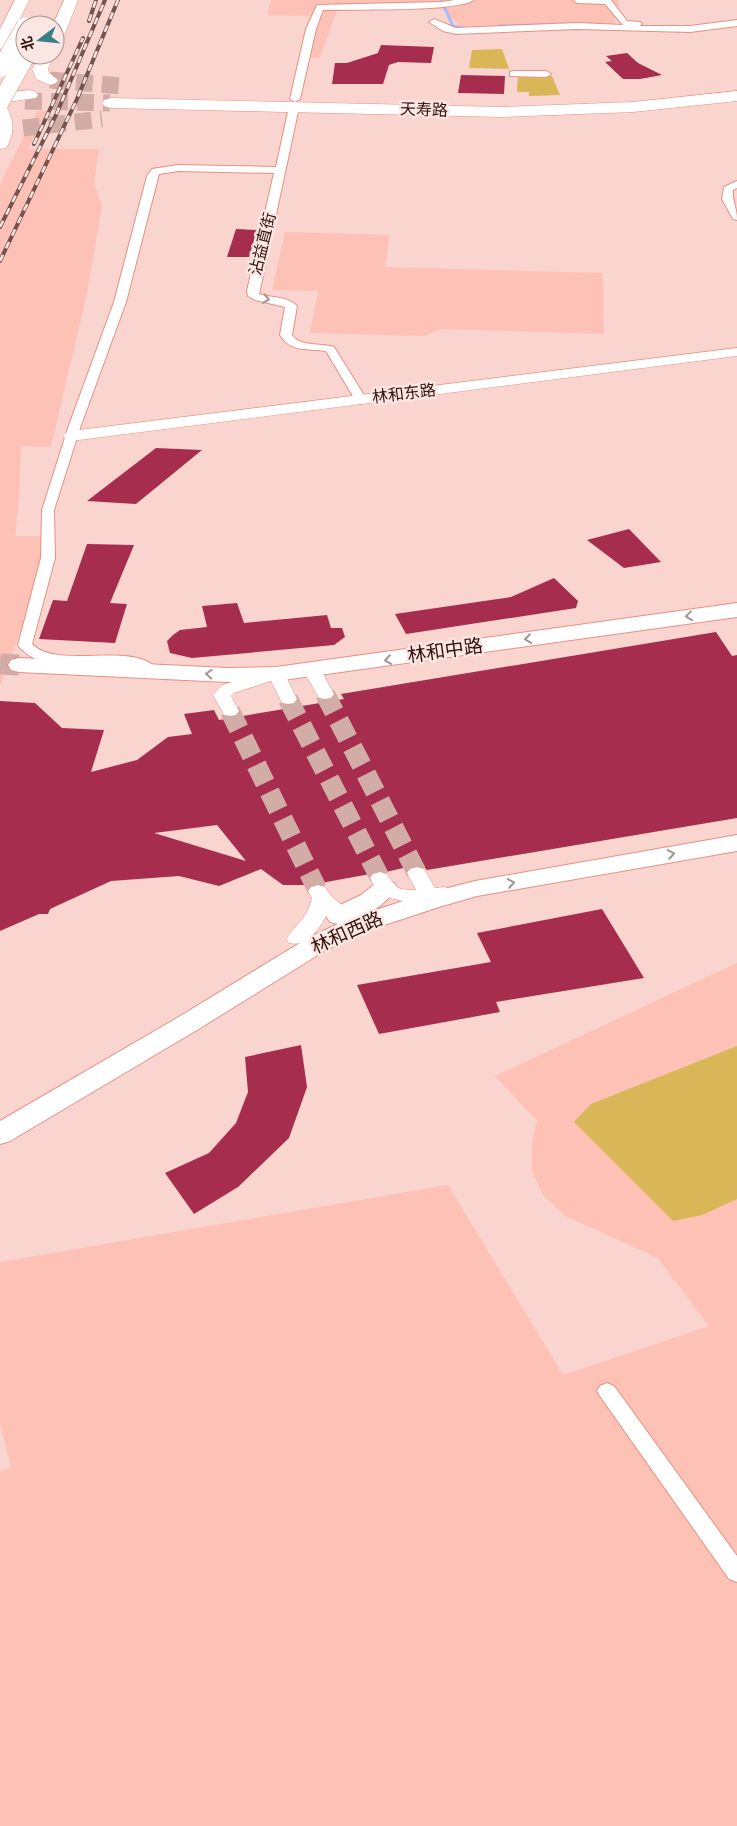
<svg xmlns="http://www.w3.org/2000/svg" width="737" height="1826" viewBox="0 0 737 1826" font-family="Signika,'Noto Sans SC',sans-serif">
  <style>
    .built { fill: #fdc1b6 }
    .green { fill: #d9b759 }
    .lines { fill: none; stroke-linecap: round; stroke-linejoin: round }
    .stream { stroke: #a7bdfd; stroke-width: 3 }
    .building { fill: #a62d4d; fill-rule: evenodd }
    .tertiary-tunnel { stroke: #d2ada7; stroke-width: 20; stroke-dasharray: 20 10; stroke-linecap: butt }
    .primary-tunnel { stroke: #d2ada7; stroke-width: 21; stroke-dasharray: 21 11; stroke-linecap: butt }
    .trunk-tunnel { stroke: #d2ada7; stroke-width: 17; stroke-dasharray: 17 9; stroke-linecap: butt }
    .minor-casing { stroke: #e79083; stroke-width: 2 }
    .tertiary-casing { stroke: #e79083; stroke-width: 1 }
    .primary-casing { stroke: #e79083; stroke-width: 2 }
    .trunk-casing { stroke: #e79083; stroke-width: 1 }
    .minor { fill: #fff; fill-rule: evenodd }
    .tertiary { fill: #fff; fill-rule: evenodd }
    .primary { fill: #fff; fill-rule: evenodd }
    .trunk { fill: #fff; fill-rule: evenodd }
    .rail-casing { stroke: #75524e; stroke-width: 4 }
    .rail { stroke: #fae6e3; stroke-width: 2.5; stroke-dasharray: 7; stroke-linecap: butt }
    .trunk-bridge-casing { stroke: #e79083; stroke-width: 18; stroke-linecap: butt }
    .trunk-bridge { stroke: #fff; stroke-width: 17 }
    .oneway { stroke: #a39492 }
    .labels { text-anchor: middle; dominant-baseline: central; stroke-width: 5; stroke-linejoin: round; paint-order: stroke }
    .far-street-label { font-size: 16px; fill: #32110d; stroke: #fae6e3 }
    .street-label { font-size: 19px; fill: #32110d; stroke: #fae6e3 }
  </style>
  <rect width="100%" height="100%" fill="#fad4ce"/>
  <path class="built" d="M271,0H619L614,23L460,26L442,9H337L320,58L299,57L313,16L267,15Z
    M37,111H49L28,149H99L94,183L102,206L87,293L51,447L21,446L19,496L15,536H44L37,587L0,686V184Z
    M285,232L390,235L385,267L603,273L604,334L441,329L424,336L310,333L318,291L272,290Z
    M737,963V1826H0V1471L11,1468L0,1423V1262L448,1185L563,1375L709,1326L658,1258L565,1216L543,1195L532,1171V1143L537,1121L495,1076Z"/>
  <path class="green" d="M502,49L509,69L469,68L472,50Z
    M518,75L552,76L560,95L529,96V92H517Z
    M737,1046V1199L702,1215L673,1221L574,1122L591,1104Z"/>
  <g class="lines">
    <path class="stream" d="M441,0L453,26L463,28
      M499,26L568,24"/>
  </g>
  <path class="building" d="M381,45L434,47L431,63L398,62L389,65L383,84H332L335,63H347L378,53Z
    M627,53L638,63L662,75L640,79H623L605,62L612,61L606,56Z
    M461,75L505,76L504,94L458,93Z
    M236,229L257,230L249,257H227Z
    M156,448L202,450L136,504L87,501Z
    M629,529L661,562L624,568L587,540Z
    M87,544L134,545L110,603L127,604L115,643L39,639L53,600L67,601Z
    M554,578L578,601L576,608L406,634L395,614L511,597Z
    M237,603L244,623L327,615L331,628H342L345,637L334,645L192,658L170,653L167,641L173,635L180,630L207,627L202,606Z
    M716,632L732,656L737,655V818L427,870L422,865H416L386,872L379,870L370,874L310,885H283L261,869L219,886L179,876L111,881L50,909L48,914H39L0,931V701L35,703L62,728L104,730L91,772L137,760L168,737L192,734L184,714L214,710L219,720L344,699L341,694ZM217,825L246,861L154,833Z
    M602,909L644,978L496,1002L500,1012L379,1034L357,985L491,962L477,933Z
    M301,1045L307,1087L289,1138L238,1187L194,1214L165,1173L209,1153L236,1123L248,1092L245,1057Z"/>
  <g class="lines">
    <path class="tertiary-tunnel" d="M325,694L417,873
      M288,699L380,878
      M230,711L317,889"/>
    <path class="primary-tunnel" d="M0,664L19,665"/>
    <path class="trunk-tunnel" d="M50,80L122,86
      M25,101L110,103
      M23,128L102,119"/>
    <g class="minor-casing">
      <path id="minor" d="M455,0H474C459,12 349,9 323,10L316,29L300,99L295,102L290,99L306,29L317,5L442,2Z
        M573,0H611L627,21L640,22L642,24L639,26H690L737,20V26L690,32L578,29L456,34L443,31L429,22L434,19L456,28L578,23L623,25L605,4L577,3Z
        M513,71H546L551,74L546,77L510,76V72Z
        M294,104L299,107L259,294C271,298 287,296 297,306L292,335C300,347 321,343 334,347L367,400L361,404L357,403L326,351C308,348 291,353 280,335L285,307L255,300L248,296L247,291L274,173L178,171L159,174L126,302L80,428L54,510L55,558L32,644C58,671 136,639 159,671L157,674C146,677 139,668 128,665C97,659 40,676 18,645L41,558L42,510L68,428L114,302L147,176L152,169L178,165L276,167L289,107Z
        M737,181V188L733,190C732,202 737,207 737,220L733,219L722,199L724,187Z
        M607,1383L614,1386L737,1556V1582L729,1579L600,1396L597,1391L600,1386Z"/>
    </g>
    <g class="tertiary-casing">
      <path id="tertiary" d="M737,348V356L71,441L66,439L63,436L66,433L71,431Z
        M312,665L318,666L321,670L334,694L331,698L325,699L319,698L303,670L306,666Z
        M276,669L282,670L285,674L297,699L294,703L288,704L282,703L271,681L234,693L231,696L239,711L236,715L230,716L224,715L213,695L222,685Z
        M417,867L424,869L435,888L444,887L451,889L454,893L451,897C426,903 401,905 378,893L370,878L373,874L380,872L387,874C397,889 397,890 416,890L407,873L410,869Z
        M318,885L325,887L330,895L344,907L363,910L366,914L363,918L345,920L327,914C320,928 307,948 289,943L286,939C297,923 307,919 312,898L308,891L311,887Z"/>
    </g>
    <g class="primary-casing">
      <path id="primary" d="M737,603V617L276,681L227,682L19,672L11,670L8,665L11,660L19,658L227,668L276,667Z
        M737,835V851L477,896L439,907L363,932L326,950L197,1030L10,1141L0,1144V1121L177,1018L308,938L338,924L330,922L326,916L330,910L361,895L376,883L385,881L394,883L398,889L379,907L364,914L421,895L475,881Z"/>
    </g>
    <g class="trunk-casing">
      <path id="trunk" d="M15,0H29L8,44L5,47L0,49V29Z
        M64,0H78L63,39L60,42L55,44V25H53Z
        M0,52L16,56L55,54L48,69L49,73L58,80L56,83L50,85L36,79L32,69L36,63L16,65L0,62Z
        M30,90L36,92L38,95L36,98L0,103V93Z
        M737,91V101L633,112L502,117L110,108L104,106L102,103L104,100L110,98L502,107L633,102Z
        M0,104L6,106C14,118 15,135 6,148L0,149Z"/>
    </g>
    <use href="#minor" class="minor"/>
    <use href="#tertiary" class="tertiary"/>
    <use href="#primary" class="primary"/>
    <use href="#trunk" class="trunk"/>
    <g class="rail-casing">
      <path id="rail" d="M89,21L96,0
        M34,144L83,38
        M0,227L56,115L105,0
        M0,261L77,99L118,0"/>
    </g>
    <use href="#rail" class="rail"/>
    <g class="trunk-bridge-casing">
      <path id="trunk-bridge" d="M0,69L25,26
        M0,103L27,55"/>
    </g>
    <use href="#trunk-bridge" class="trunk-bridge"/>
  </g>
  <defs><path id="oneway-chevron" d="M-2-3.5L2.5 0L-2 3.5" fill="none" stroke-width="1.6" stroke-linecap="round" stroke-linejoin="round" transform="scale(1.25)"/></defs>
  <g class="oneway">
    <use href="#oneway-chevron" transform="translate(266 299) rotate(11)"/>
    <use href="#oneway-chevron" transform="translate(689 616) rotate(173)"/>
    <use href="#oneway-chevron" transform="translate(528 639) rotate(171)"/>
    <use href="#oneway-chevron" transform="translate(388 660) rotate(172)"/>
    <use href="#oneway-chevron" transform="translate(209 674) rotate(-177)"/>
    <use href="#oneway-chevron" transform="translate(671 854) rotate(-10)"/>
    <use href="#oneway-chevron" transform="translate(511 883) rotate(-10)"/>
  </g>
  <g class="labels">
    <g class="far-street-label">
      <text transform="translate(424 110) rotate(2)">天寿路</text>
      <text transform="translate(263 244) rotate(-76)">沾益直街</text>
      <text transform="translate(404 394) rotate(-7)">林和东路</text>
    </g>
    <g class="street-label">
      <text transform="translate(445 651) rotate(-8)">林和中路</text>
      <text transform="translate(347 933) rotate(-24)">林和西路</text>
    </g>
  </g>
  <g transform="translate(40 40) rotate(254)"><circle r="24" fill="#fae6e3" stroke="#aa918d"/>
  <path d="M0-4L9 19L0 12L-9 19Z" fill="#387f8a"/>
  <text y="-8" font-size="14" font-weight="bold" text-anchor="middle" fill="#32110d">北</text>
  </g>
</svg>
